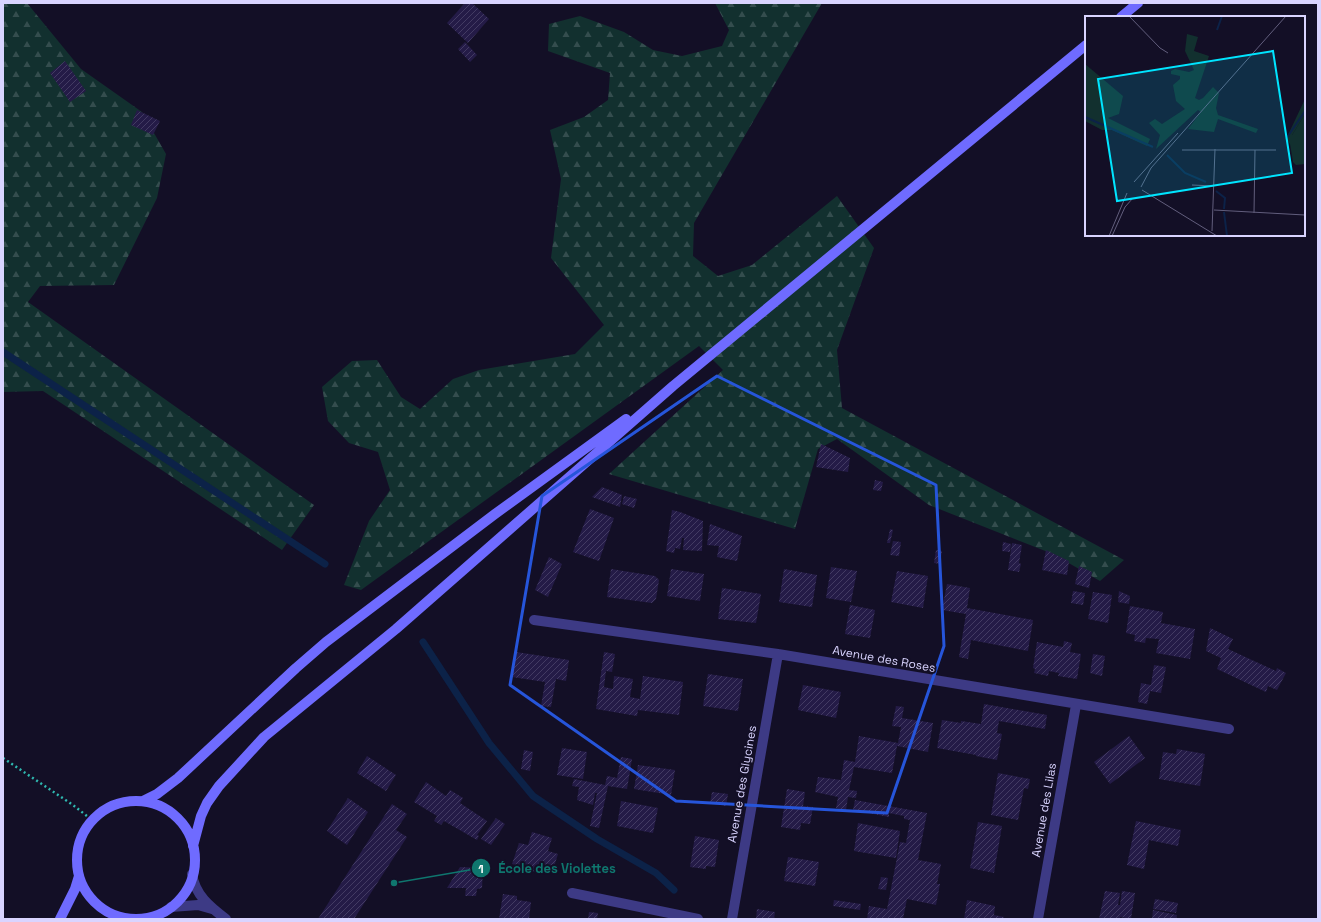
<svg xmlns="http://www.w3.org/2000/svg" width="1321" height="922" viewBox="0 0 1321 922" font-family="'Space Grotesk',sans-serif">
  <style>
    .forest { fill: url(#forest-firs) }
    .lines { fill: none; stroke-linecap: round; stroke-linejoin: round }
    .stream { stroke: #0c2248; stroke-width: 7 }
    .building { fill: url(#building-hatch) }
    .path { stroke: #2fb8b0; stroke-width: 2.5; stroke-dasharray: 2 3; stroke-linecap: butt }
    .minor { stroke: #3d3a85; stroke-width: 10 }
    .secondary { stroke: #6f6bff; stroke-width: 10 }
    .marked { fill: none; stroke: #2655da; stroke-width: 3; stroke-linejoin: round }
    .labels { text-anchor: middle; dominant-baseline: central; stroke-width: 4; stroke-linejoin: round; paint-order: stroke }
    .street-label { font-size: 12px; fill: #d9d4ff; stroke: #130f26 }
    .inset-river { fill: none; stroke: #0c2248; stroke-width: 2 }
    .inset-road { fill: none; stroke: #625e7d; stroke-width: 1 }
    .view { fill: #00e5ff; fill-opacity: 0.15; stroke: #00e5ff; stroke-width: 2 }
    .inset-edge { fill: none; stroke: #d9d4ff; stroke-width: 2 }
    .leader { fill: none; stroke: #0f766e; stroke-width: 1.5 }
    .callout-dot { fill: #0f766e; stroke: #130f26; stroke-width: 1.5 }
    .mark-label { font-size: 12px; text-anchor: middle; font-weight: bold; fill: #fff }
    .callout-label { font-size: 13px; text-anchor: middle; font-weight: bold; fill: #0f766e; stroke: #130f26; stroke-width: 4; stroke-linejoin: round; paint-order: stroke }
  </style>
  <defs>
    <pattern id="forest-firs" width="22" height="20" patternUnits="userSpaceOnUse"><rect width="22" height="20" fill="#12302f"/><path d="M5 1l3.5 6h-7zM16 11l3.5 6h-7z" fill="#344d4e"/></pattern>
    <pattern id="building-hatch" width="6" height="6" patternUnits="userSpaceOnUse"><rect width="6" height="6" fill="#241b47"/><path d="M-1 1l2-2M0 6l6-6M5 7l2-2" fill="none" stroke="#433b63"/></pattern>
  </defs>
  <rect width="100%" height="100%" fill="#130f26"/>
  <path class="forest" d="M3,3H27L81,69L142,112L166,154L157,198L114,285L40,286L28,302L314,505L282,550L43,391L3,392Z
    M715,3H822L694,223L693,256L718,276L752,265L837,196L874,248L837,350L842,408L1124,560L1100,581L1053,554L929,505L837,439L818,449L795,529L609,474L723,370L699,346L361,590L344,585L369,521L390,490L378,452L349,443L328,421L322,387L352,361L377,360L401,397L420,409L453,379L479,370L575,354L604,325L551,258L561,179L550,130L584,117L608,100L610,73L548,51L549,24L580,16L624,32L653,50L682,56L722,46L729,30Z"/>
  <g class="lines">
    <path class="stream" d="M3,352L325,564
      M423,642L489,743L533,796L597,839L656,873L674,890"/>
  </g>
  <path class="building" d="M465,3H472L489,19L468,43L447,23Z
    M465,42L477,55L470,62L458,49Z
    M65,61L86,91L70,102L50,73Z
    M137,110L160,121L153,135L131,125Z
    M821,444L850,458L848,472L816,467Z
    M875,480L883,482L881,491L873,490Z
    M602,487L622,495L620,507L592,497Z
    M624,496L637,499L634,508L622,504Z
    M590,509L614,518L599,561L573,552Z
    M672,510L680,512L703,521L702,551L683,550L684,538H682L680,549L675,548L674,553L666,551Z
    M710,524L742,536L737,561L717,557L719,546L707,545Z
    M890,529L893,530L890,543H887Z
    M893,541L901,542L899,556L890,555Z
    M1003,542L1011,544L1010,552L1002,551Z
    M1012,543L1022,545L1019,563L1021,564L1019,572L1008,570Z
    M936,550L942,551L940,564L934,563Z
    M1046,550L1069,561L1067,575L1042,570Z
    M549,557L562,564L548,597L535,590Z
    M1079,566L1092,572L1089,588L1075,584Z
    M831,567L857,571L851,602L826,598Z
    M611,569L655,576L659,580L656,599L652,603L607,597Z
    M671,569L704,574L700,601L667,596Z
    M784,569L817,575L812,607L779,602Z
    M897,571L928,576L923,608L891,602Z
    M947,584L970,588L967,608L1033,620L1028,651L971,640L968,659L959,657L966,614L942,610Z
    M722,588L761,594L756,623L718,619Z
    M1073,591L1085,593L1083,605L1071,603Z
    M1119,591L1130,596L1129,604L1118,602Z
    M1093,592L1112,595L1108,623L1088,619Z
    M850,605L875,610L870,638L845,634Z
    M1130,606L1163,612L1161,623L1195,629L1190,659L1156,653L1159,639L1146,638L1145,643L1134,641L1135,635L1126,633Z
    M1210,628L1233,639L1228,649L1276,671L1277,668L1286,673L1277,690L1268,686L1266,692L1217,669L1221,658L1206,651Z
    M1064,641L1072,643L1070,652L1081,654L1077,679L1058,676L1059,673L1049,671L1048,676L1034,673L1035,669L1033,668L1037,642L1063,647Z
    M516,652L569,660L566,681L556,679L551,707L541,706L545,682L512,677Z
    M604,652L615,654L612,672L606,671L604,687L613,689L614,676L633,679L630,697L640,699L643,676L683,682L679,715L638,710L637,716L596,709Z
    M1093,654L1105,656L1102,676L1090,673Z
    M1154,665L1166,667L1161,693L1150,691L1147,704L1138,702L1141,683L1151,685Z
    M708,674L743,679L738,711L703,706Z
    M803,685L841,692L836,718L798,710Z
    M984,704L1047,715L1045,729L999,721L997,733L1002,734L997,760L976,756V755L937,748L942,720L961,723V721L981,724Z
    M896,706L904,707L902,718L933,723L928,752L897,746L892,773L854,767L849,790L857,791L856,798L848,797L846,810L836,808L838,797L815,792L818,777L841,780L844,760L855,762L859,736L898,743L901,727L892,726Z
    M1129,736L1145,758L1110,784L1094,762Z
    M562,748L587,752L583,779L557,775Z
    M1177,749L1205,754L1200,786L1159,779L1163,752L1176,754Z
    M524,750L533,752L530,771L521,769Z
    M367,756L396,775L386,791L357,773Z
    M621,757L632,759L627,789L608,786L599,828L590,826L597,793H595L593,805L577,800L579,787L572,786L574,779L605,785L607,776L617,778Z
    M638,765L675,770L671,795L634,789Z
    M998,773L1030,779L1028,789L1024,788L1018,820L991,815Z
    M426,782L446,796L450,790L463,798L460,803L487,821L477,835L479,836L477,840L444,821L441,825L434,821L437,816L414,802Z
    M787,789L805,792L803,806L813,807L810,824L801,823L800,830L781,827Z
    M712,792L728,794L726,806L710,803Z
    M348,798L368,812L347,845L327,831Z
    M855,800L927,813L918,860L941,864L937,884H940L936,905L907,899L903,919H867L869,906L887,909L900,842L906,843L910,820L904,819V816L889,813V817L853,810Z
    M621,801L658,808L653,833L617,826Z
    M392,804L407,814L396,830L407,837L354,919H318Z
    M496,818L505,824L491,845L481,839Z
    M1136,821L1181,830L1178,846L1149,840L1144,869L1127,865Z
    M978,822L1002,826L994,873L970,868Z
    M858,823L900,831L896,858L854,851Z
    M532,832L552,838L548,851L558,854L553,870L543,866L540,874L512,864L519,843L528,845Z
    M695,836L719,840L715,867L706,866V869L690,867Z
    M788,857L819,862L815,886L784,881Z
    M460,867L483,868L482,888L477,889L476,896H465L466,888H447Z
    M881,877L888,878L886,890L878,889Z
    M1105,891L1120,893L1118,905H1120L1122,891L1135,893L1131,919L1120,917V919H1099Z
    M503,894L517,896V900L531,902L529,919H499Z
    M1155,899L1178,903L1176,913L1153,909Z
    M834,900L861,904L860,910L833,906Z
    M967,900L995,906L994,915L1004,917L1003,919H964Z
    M757,909L775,912L774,919H756Z
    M1153,910L1177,915L1176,919H1152Z
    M589,912L598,913L597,919H588Z"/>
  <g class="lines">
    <path class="path" d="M3,758L73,805L92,820"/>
    <path class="minor" d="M534,620L778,654L1229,729
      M192,874C195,895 210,907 226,919
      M572,893L698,919
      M171,907L198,905L212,909
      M732,919L778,654
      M1038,919L1076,705"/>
    <path class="secondary" d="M1121,17L1138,3
      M143,801L157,794L178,778L296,668L326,642L495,514L626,419
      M77 860a59 59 0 1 1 118 0a59 59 0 1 1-118 0Z
      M193,846L201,816L207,803L219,786L264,737L396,629L673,386L1086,45
      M60,919L75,889L79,876"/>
  </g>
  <path class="marked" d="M717,376L936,485L944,646L887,813L676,801L510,685L542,496Z"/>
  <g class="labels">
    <g class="street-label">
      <text transform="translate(884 659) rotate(10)">Avenue des Roses</text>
      <text transform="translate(742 784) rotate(-80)">Avenue des Glycines</text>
      <text transform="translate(1044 810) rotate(-80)">Avenue des Lilas</text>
    </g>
  </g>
  <g transform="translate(1085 16)">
    <rect width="220" height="220" fill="#130f26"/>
    <path d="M220,98V148L211,149L208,146L205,128L201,123L203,119H207Z" fill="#12302f"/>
    <path d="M102,18L113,21L109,35L124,40L110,82L114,84L118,82L128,71L134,77L131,92L133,99L173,113L171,117L133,103L129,116L103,113L116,96L113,94L71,133L75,119L64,107L70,103L77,108L100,93L91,85L88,69L95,63V60L86,58V55L90,53L104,56L109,54L100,35ZM0,48L38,80L34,98L23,102L65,123L62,130L27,114H17L0,105ZM220,83V98L207,119H203Z" fill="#12302f"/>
    <path class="inset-river" d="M132,14L137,0M0,101L68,131M201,123L220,95M82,139L100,157L121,166M131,175L140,182L139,193M139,196L142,220"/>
    <path class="inset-road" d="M44,0L75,32L83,37M97,134H191M49,166L93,117M107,169L129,170M56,171L66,152L201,0M57,174L132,220M129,194L220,199M169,197L170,134M127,215L130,133M24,220L42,177M27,220L40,191L48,182"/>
    <path class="view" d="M188,35L207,157L32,185L13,63Z"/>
    <rect width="220" height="220" class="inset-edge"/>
  </g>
  <path class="leader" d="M394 883L481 868"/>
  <g class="callout-dot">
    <circle cx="394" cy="883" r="4"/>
    <circle cx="481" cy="868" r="10"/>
  </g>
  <g class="mark-label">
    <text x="481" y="873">1</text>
  </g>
  <g class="callout-label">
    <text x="557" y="873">École des Violettes</text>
  </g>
  <rect width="1321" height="922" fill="none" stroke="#d9d4ff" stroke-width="8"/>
</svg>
